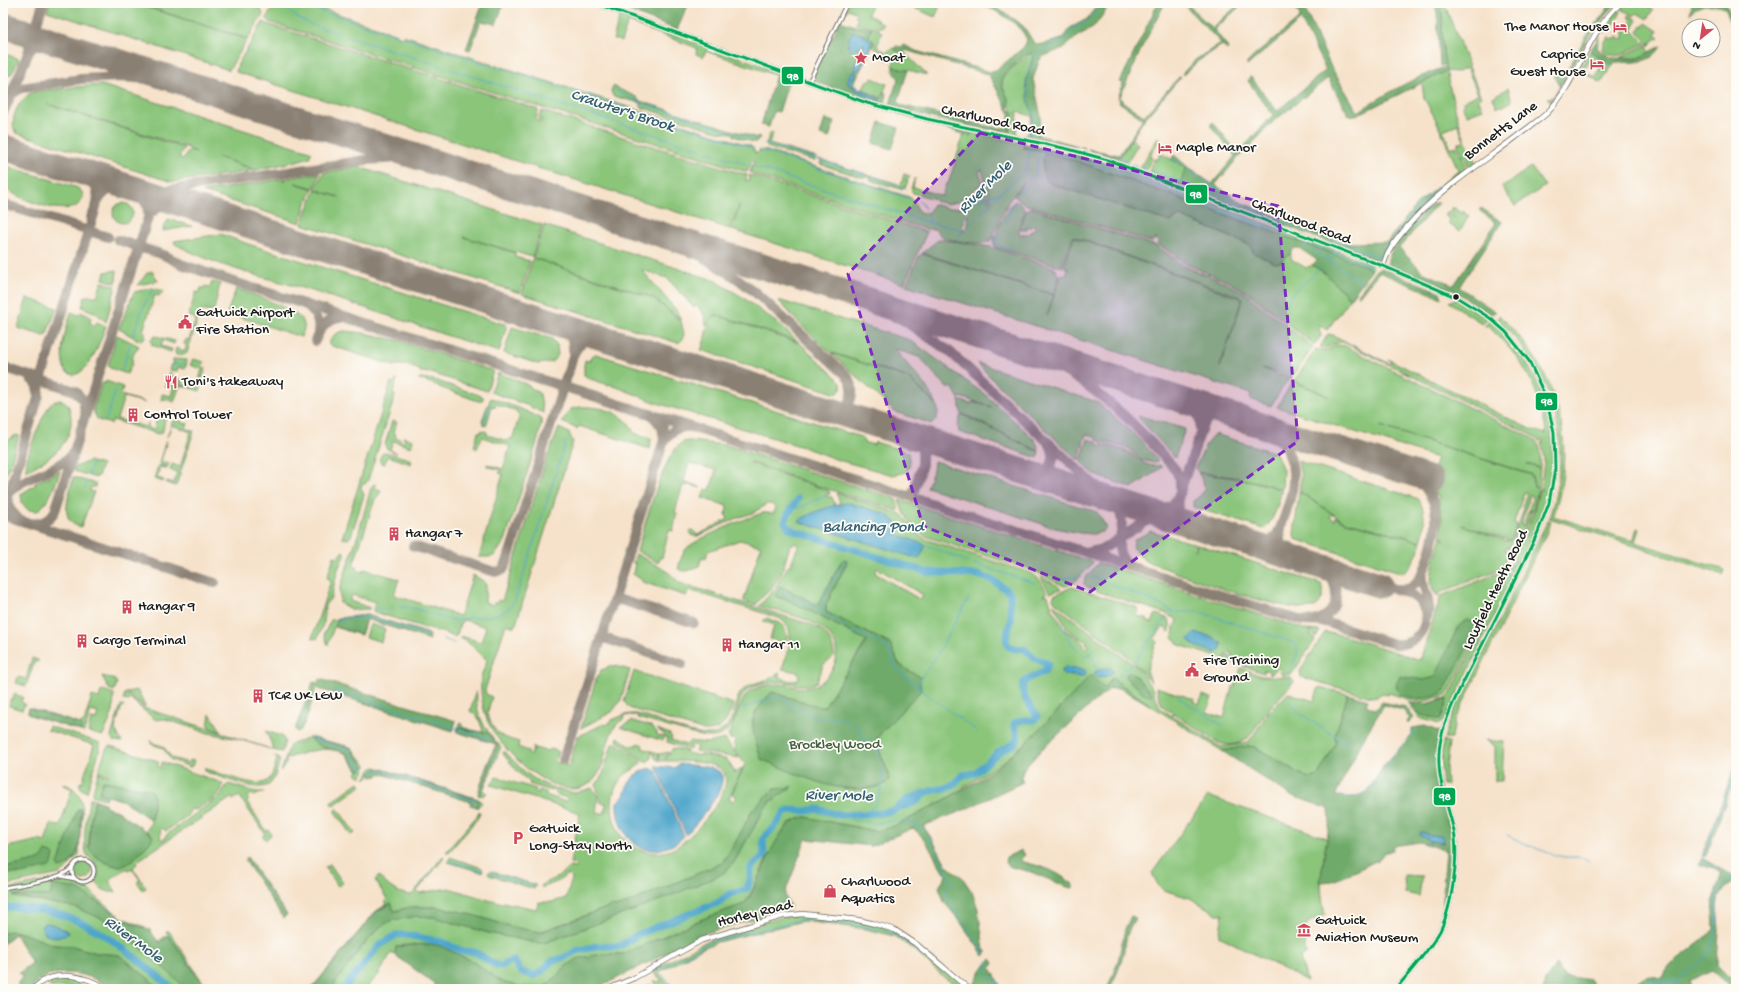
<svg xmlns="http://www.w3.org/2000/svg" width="1739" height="992" viewBox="0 0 1739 992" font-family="'Gochi Hand',sans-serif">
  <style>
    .green { fill: #8ac57a; stroke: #53704b; fill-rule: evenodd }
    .forest { fill: #6faa6a; stroke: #466343; fill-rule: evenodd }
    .water { fill: #4ea5cb; stroke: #356074 }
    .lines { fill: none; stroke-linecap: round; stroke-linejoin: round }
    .stream { stroke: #4ea5cb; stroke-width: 1 }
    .river { stroke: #4ea5cb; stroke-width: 7 }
    .taxiway { stroke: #897f73; stroke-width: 10 }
    .runway { stroke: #897f73; stroke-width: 26 }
    .street-casing { stroke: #686159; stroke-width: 5 }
    .secondary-casing { stroke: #686159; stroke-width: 6 }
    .street { stroke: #fff; stroke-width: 3 }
    .secondary { stroke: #fff; stroke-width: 4.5 }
    .bus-1-casing { stroke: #fdfcf7; stroke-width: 6 }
    .bus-1 { stroke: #00a651; stroke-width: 3 }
    .marked { fill: #7b2cbf; fill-opacity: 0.2; stroke: #7b2cbf; stroke-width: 3; stroke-dasharray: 8 5; stroke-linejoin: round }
    .bus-dot { fill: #1c1c1c; stroke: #fdfcf7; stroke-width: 1.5 }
    .labels { text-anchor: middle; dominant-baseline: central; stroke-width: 3.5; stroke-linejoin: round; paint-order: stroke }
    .poi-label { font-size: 15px; fill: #1c1c1c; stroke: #fdfcf7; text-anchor: start }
    .street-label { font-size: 15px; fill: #1c1c1c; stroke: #fdfcf7 }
    .park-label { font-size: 15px; fill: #486042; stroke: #fdfcf7 }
    .water-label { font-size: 16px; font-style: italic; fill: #356074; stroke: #fdfcf7 }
    .line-badge { stroke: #fdfcf7; stroke-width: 1.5 }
    .badge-label { font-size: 11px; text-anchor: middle; font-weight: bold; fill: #fff }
  </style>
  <rect width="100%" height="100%" fill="#fdfcf7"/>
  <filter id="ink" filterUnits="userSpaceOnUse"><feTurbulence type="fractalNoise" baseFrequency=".025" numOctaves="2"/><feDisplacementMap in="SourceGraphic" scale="8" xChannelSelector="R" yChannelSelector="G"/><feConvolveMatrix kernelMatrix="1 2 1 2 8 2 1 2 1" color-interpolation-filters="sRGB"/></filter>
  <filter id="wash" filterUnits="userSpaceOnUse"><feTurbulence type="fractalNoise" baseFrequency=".012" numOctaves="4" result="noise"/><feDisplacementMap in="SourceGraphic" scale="16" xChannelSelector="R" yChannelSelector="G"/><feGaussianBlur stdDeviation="0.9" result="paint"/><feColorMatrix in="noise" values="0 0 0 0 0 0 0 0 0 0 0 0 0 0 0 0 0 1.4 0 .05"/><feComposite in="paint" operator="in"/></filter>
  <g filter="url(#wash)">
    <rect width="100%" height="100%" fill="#f6e2ca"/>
    <path class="green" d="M49,3H133L247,39L136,3H253L261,10L263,14L229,70L47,11Z
      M273,3H306L397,34L399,36L402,37L403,35L492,64V66L495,67L496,65L751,146L756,154L759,151L764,150L909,197C916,200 915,208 921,213L929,212L933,204L947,208H961L966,213L962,228L966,232L968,214L965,202L968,199L982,189V191H984L985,189L989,198L988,201L991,200L982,170L979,171L982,180L980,185L958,202L947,204L935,201V199L913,193L911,188L915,178L913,187L942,196L946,184H948L964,134L970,136L972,132L1024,144V148L1058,152L1090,161L1088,158L1076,154L1095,159L1210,204L1213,203L1369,263L1373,267L1371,271L1368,267L1328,252L1080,162L1057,155L1044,153C1043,163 1041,178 1051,184L1172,221L1180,216L1245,243L1250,246L1254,253L1279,263L1291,253V259L1306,268L1312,265L1326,274L1350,299L1327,330L1318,324L1321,336L1315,344H1313L1251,295L1229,282L1188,265L1158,244L1157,240L1154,239L1152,242L1027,205L1014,196L1024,182L1008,202L990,241C983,246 948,241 941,236C938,234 938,231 934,229H925L752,174L750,172L754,162L752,161L747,172L275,24L270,22L266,18L274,6Z
      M849,3H873L868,14L883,24L882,27L860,26L856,24L858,18L855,17L857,13L848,9L842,17Z
      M916,3H933L940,6L935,17L914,8Z
      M1440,3H1444L1481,97L1478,98L1483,109L1467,115L1462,106L1464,101L1478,94L1467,68L1457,72L1446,71C1453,101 1460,135 1476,162L1471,166L1468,165L1458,146V143L1464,141L1458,124L1443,130L1451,148L1456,146L1466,166V169L1460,174L1436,120L1424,98L1422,83L1446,71L1442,42V10Z
      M1627,3H1642L1653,10L1647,19L1637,13L1634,16L1623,10L1622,8Z
      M1618,10L1621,11C1619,18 1611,28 1605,32L1602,31Z
      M620,15L777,71L775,75L706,51L703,57L696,54L697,48L628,22L621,42L618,40H613Z
      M1629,15L1637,20L1632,30L1646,44C1627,47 1623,64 1603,50L1604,42L1608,39L1609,36L1612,39L1619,36L1620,39L1624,38V30L1630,26L1629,24L1632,21L1628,16Z
      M263,22L273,26L537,109L538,111L536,120L541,122L542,120L539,119L541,112L543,111L623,137L747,175L746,181L750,180L749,175L927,232L904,284L732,230L740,204L730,229L236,72L238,64Z
      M1646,23L1658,31L1656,35L1660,37L1648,44L1638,32L1642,25L1644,26Z
      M871,28L879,29V31L882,33L877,46L886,52L893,48L902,54L904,52L927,75L904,69L903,70L892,66L896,57L893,56L891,59L890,57V61L882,57L884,52L873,47L875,44L868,37Z
      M1653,43L1647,47L1650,53L1640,58H1620L1637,49Z
      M1590,51L1613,65L1601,83L1579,69L1581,67L1585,69V72L1594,77L1597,74L1601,66L1606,69L1608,65L1600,62V60L1597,58L1590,60L1586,66L1582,65Z
      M3,53L19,59L12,73L3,79Z
      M1030,53L1032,54L1033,57L1026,81L1029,104L1033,113L1029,136L1025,135L1026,134H1028L1032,116L1018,112H1016V114H1018L1016,132L1018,134L1009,132L1013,113L1008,103L1009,100L1002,86L1003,76Z
      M872,78L887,84L881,98L862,90L867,80L870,81Z
      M102,85L310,151L312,153L310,155V157L293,162L256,170L218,157L255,170L225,175L223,173V175L172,182L16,133V130L15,132C9,117 20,97 34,92C38,91 44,91 49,90C67,88 84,86 102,85ZM47,104L186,147L196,152L189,150L183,159L179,157L184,148Z
      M613,86L638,98L637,100L757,138L758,136L760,137L757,142H753L734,136V134L733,133L720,132L641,107V103L613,96L611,91Z
      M1508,88L1512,101L1504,106L1497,107L1493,97Z
      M770,132L773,133L769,144L817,158L815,161L767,147L766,144Z
      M1158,137L1160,139L1150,156L1152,158L1146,170L1140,168Z
      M1131,138L1138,144L1127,162L1103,154L1119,157Z
      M1161,153L1187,169L1179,185L1149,171L1154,159L1157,160Z
      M818,159L866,174L870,176V177H861L820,164L821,161Z
      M3,165L78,188L83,193V198C80,202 78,206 74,207C57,214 15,198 3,186Z
      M359,167L542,225L532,257L464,237L515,253V257L530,261L520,293L302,224L315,190L339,197L315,189L323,173Z
      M1531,167L1545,186L1515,206L1502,187Z
      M320,173L314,188L295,183L313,189L306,203L300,223L203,192L282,179L286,181L283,179Z
      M904,174L910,176L909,179H906V181H908L906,186L901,189L870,180L871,176H873L901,185Z
      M1016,201L1022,205L1025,212L1019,227V234H1028L1036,227L1033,225L1031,227H1026L1027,230H1021V225L1027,210L1031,208L1157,246L1186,267L1224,282L1246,294L1313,347L1291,379L1277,372L1262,368L1290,380L1288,382H1286L1271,406L1250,399L1251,394L906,285L919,256L922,254L1054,295L1047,316L1060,278L1062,274L1066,275L1068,268L1064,267L1074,237L1242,299L1220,367L1243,298L1073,236L1062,267L995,247L993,241C997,232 1007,203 1016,201Z
      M113 213a10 10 0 1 1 20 0a10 10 0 1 1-20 0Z
      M1452,208H1455L1462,213L1464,211V213L1469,216L1460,231L1448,224L1450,221L1445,215L1448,212L1454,217H1456L1451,211Z
      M169,219L192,226L163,231L164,225Z
      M544,225L714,280L744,298L777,323L799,342L717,315L713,316L706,325L704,315L697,305L694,308L667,278L642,270L676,310L681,320L652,297L533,258Z
      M221,234L248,244L507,325L499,352C435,333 373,309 309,290C264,277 217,267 175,244L174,241Z
      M939,239L991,247L1055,268L1053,271L1056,268L1057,274L1060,275L1054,295L922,253Z
      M533,258L653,298L681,321L684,334L682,340L678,343L522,294Z
      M117,270L116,283L103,279L105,272Z
      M152,271L158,281L138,285L147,273Z
      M102,282L116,286L106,322L96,313L82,307L85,296H97Z
      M212,282L220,284L214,310H211L210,312L201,310L187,353L184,355H176L175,352L176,348L184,351L186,349L185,348L187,345L184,344V342H186V339L189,340L196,319L190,316L188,317L196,292L199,293L201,288H204L205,286L210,287Z
      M152,288L164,291L159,296L155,295L143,331L145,332V337L140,341L119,329L134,292Z
      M236,289C247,292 299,310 303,322C306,327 303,332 301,337L227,313Z
      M27,298L57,308L46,335L44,336L18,328Z
      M1457,299L1487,318L1483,324L1449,302L1453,300Z
      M778,300L910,340L987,396L1034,439L1038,446L1039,451L961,413L959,400L971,404L972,402L992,407L960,397L959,399L952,387L948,389L919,357L894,349L924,383L937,405L909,378L830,352L797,321Z
      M71,312L79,315L81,312L91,317L90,323L94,325L97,322L106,326C100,341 90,373 73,375L66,372C57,354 66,330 71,312Z
      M717,315L801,344L840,381C843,386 841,390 837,394L701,350C707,340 704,319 717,315Z
      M1499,315C1546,360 1571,414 1562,480C1561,492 1557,504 1553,516L1633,541L1637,528L1639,529L1635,542L1725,570L1723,575L1549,518C1574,441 1556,376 1498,320Z
      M1490,320C1541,364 1564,432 1548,498C1546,507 1542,516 1539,524C1534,536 1522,564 1513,572L1505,567L1506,565L1513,564L1515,556L1509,554C1512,545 1520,543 1525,535H1527L1526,533L1534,512L1539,490H1542V488L1540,489C1542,475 1547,456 1541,443H1543L1542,440L1540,442L1530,434L1343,342C1334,341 1329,350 1320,347L1328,334L1333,335L1390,364L1391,361L1388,359L1530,429L1546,434C1546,428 1544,420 1542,413C1533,374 1516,353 1488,326H1485Z
      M512,327L552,339L557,345L558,355L552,362L538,364L504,353Z
      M344,331L365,333L400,341L493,371L487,391L431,373L420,372V370L406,365H395V366L329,345C331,336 335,333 344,331Z
      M117,335L139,346L133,355L132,364L127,374L110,368L111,367L108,366Z
      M156,336L175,341L174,344L163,340L161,346L172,349L171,352L152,345L151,339Z
      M1336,345L1345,346L1378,363L1530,437C1543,444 1541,455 1540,468L1527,464L1540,469L1538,488H1535L1532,475L1530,474L1380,426L1531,475L1534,487L1538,489L1533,511L1529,510L1533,496L1530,495L1521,525H1524L1528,511L1532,512L1524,533L1521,532L1516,535L1521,533L1524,534L1517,540H1513L1524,508L1522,507L1527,493L1524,492L1514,523L1517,524L1512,538L1509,540L1462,525L1506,541L1512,539L1509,548L1506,547L1505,550L1508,552L1504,565L1500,569L1439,593L1438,596C1423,586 1437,552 1441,539L1445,540L1443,539L1444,537L1441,538L1442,518L1438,498L1440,497L1437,496L1429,482L1437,458L1277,407L1293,381L1329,397L1316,390L1294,381L1316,349L1325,351Z
      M831,353L908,378L937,406C939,414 938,419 932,424L895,412Z
      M596,354L864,438L863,442L874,445L875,442L908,452L910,465L906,472L893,475L838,460L803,447L657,403L609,384V385L590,379L584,375V365L585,360L589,361L592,355Z
      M174,359L186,360L187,362L185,369L178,367L177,371L169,370L171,364L175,363V362H172Z
      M193,359L204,362L202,368H206L203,377L200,376L202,369L190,365Z
      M977,363L1097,402L1137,437L1158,460L1155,463L1141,460L1128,448L1099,441L1096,440L1097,438L1086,434L1078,460L1002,389Z
      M169,372L171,373L169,383L171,385L173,380H171L172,376L184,382L183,385L186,386L187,383L197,386L200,376L203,377L200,391L180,385L174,402L166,399L161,400L162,394L171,396L173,388L165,386Z
      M498,373L526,384L540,394L543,413L530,407L531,405L529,406L491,392Z
      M419,378L434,380L482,396L484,398L481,401H478L439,387V386L419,379Z
      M397,379L393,393L395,396L368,480L365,484H362L361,488L364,495L351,536L348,539L342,538L391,382L394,383Z
      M106,381L123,387L121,395L146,403L124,397L117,419L146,427L148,423V428L154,430L156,422L154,419L155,413L162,416L165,419L163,431L158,434L113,420L111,424L98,420L93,411L102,383H106Z
      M491,398L519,408L542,419L538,439L505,541L495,555L491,557H479L503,474L499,473L500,470L487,466V464L503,469L510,446L482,437L477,449L474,447L478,432L480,433L482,430L487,432V435L508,441L509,439H512L520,415L517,414V411L496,404L495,407L492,406L486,426L484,425L482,421L488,404H490V403L489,402Z
      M60,400C66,401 69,405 70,411C77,442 50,459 26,471C25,456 41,419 49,406C51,402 56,401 60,400Z
      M580,407C600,406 627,412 634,433L651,438L650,449L579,426L577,429L562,422L570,409Z
      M961,414L1039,452L1038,458L959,432L958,426Z
      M1140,416L1185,429L1175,458L1138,417Z
      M176,419L186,424L188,423L186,429L194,431L176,486L166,483L167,481L174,483L177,472L170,470L172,464L180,467L191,432L172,425L167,437L172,422Z
      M392,421L397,422L393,433L396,435L395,438L400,439L403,443L405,441L403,437L413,440L411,447L393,441L390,450L397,453L387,449L385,445Z
      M559,428L569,433L573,442L515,627L506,624L485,690L486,694L492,697L487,714C497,735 496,735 519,742L518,747L528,751V754L531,755L533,747H534V751L535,748L546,751L551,749L558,751L555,762L569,766L578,736L604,724L605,725L610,723V721C619,717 626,713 637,714C657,719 689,735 708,735C716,735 724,730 729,723C735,714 734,698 743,690C752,681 769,682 779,673V677L791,681L798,680L799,676L797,672L782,669C787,651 799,630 779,618L689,590L686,596L642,582L643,581L633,574L635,563H633L636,554L667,571L680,583L806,623C822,628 833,637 834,656L823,665L817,682C805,688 796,684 784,682C773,681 760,684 751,688C740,693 739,704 736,714C726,746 704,738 679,730C665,726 651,722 638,718V716L636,715L623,716L624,719C599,731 613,776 583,787C551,800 495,745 486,717C482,705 480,689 481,677C482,672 486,665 487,660C478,652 471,643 460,638L461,636L481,642L486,627L464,620L460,623L457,635L454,637L441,632V631L439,632L374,612L373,610L375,602L352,595L350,601L370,608L369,609L352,610L340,603V589L360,528L371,488L374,484L376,485L375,488L381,490L379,495L375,499L353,566L358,567L357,570L363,572L364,569L399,579L394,595L460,616L473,575L482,580L486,585L485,602L493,605L494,602L497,603L498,600L502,601L547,458Z
      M1215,434L1276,453L1283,470L1282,489L1239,478L1212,474L1213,472L1212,474L1198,472L1195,468L1207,443Z
      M16,435L19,436L10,465L3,479V454L7,441Z
      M1088,439L1097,442L1098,446L1101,444L1125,450V453L1126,450L1127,451C1138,458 1146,469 1160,465L1162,467L1132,488L1095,475L1080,461Z
      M166,440L167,441L161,461L169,463L167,469L160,467L157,478L164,480L163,482L154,479L158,465L165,467V466L159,463Z
      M691,441L725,445L896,499L899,511L815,485L751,462L750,463L829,491L830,494L826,495L827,497H832L835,505L840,503L836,493L901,514L919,535L925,539L1033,574L1041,581L1047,593L1044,595H1048L1052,609L1066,631L1080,639L1086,648L1088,647L1086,641L1068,630L1053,604L1137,667L1153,690L1160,708L1221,747L1248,743L1269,712L1288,693L1314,701L1319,687L1348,694L1335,736L1336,743L1334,747L1318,775L1313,778L1306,777L1255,747L1248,746L1222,751L1144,701L1112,678L1104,688L1038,732L1004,761L948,798L892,828L875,831L806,817L789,823L767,858L748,899L744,904L705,918L623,954H602L576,959L565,967L549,984L542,988L522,987L502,982L472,961L440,946L431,944L405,945L396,947L395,955L391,953L379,974L366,989H330L361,948L380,927L390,921L417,916L433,917L489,933L537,943H544L643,907L722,874L733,864L765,808L770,802L791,787L774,789L753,809L734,845L722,863L628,903L615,907L612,906L539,932L513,927L462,912L437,907H411L394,911L391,903L376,912L311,989L376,911L387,904L385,901L387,899L375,880L379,876C388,887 398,894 412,895L443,856L444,858L417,891L419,893L449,888L492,901L493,900L502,903L503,902L536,909L539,902H552L566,898L572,878L569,875H566L559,881L542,888L541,885L558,877L570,867L576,868V865L570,863L580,813L491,785L496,777L536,789L535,792L538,793L539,790L546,792V795L566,802L567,798L555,794L556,789L575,793L592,788L598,796L596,813H605L606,803L600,802L599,795L596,785L603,774L612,744L616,743L639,759L641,763C637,768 631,770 626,774C610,787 609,810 617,828C621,838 628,845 638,849C649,854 662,854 673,849C689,842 740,787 722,770C711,760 675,761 660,761L659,754L669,752L665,758L666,759L673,748L687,751V753L700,756V754L725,759L728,761L735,773L743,768L729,798L733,801L737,797L732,794L745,764L734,749L736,747L734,744L736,742L733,739H730L728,735C735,724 741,697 749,692C759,685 776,683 788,685C796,687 803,689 812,687C823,683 831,674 835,663C846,622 786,614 759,606L775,589L779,580L792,561L798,546L796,543L790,545L782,572L771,589L759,600L756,605L744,601V599L761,546L740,540L708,551L706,558L702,557L699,566C691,570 686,573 678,569C680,562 682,554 686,549C693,540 749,517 762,513C766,512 769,514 774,513L776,508L771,504H767L753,513L737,518L698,536H693L690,533L691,529L698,535L728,519L726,515L727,506L702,498L705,489L710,490L716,470L689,463L684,481L700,487V488L688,484V486L683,485L675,512L677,513C675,519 675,525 673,531L669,530L662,558L660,557L658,563L637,551C645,526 662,459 680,444C683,441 687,441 691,441ZM844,559L846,564L826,605V612L890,644L899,664L904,668L915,674L920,681L921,690L880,734L876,742L888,772L885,784C846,801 797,773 761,759L752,721L756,710L824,707L867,640L788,600L777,597L780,587L818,605L841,562ZM877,568L923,595L921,600L875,573Z
      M386,452L412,460L411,464L388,456L384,465L380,462C379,458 381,453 386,452Z
      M89,461L102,465L98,477L96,476V478L74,471L75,467Z
      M934,461L1097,512L1107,528L1102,532L1093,534L1080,533L1055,528L927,487L933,471Z
      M1298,461L1419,499C1426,513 1425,527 1421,542L1406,537L1344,521L1301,493L1302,491L1299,493L1301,476Z
      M60,471C56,483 49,504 37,511L28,510L22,503L21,494L35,485V483Z
      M1198,473C1218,477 1267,479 1280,491L1282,490C1278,504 1275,519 1264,529L1193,507V501C1207,492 1207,487 1198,473Z
      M73,477L96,484L95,487H91L90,491L94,492L81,527C56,522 71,492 73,477Z
      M1299,493L1305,495L1334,515H1331L1330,517L1335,520L1336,517L1346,522L1407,537L1421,543C1418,553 1412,568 1403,573L1295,539L1294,534Z
      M899,500L1093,562C1088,569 1073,587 1064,586L1034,571L925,536C913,530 903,513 899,500Z
      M1548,520L1551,521L1546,534L1455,720L1452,738H1444L1456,705L1481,658Z
      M1151,531L1196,544L1194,549L1196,550L1197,544L1321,584C1326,593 1322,605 1312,608C1288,614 1177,574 1152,563C1145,560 1137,555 1133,548L1134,540Z
      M343,551L345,554L338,569L331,598L325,605L324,622L317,639L312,638L331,580L327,578L334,556L338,557Z
      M1098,563L1307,630L1320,631L1316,638L1312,632L1310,633L1315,640L1292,674L1282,675L1279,672L1280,668H1277L1272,674H1269V671L1264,670L1263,673L1243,666L1245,665L1243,664L1240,665L1243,662L1246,664L1247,662L1235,658L1234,662L1240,663L1239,665L1223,659L1229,655L1230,658L1233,656L1230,651L1223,659L1179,645L1173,637L1174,626L1178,622L1174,617H1171L1165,613L1096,591V588L1094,590L1087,587L1084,584L1085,578Z
      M1501,572L1502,575L1501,579L1481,622L1478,634L1449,692L1446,695L1423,702L1410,700L1389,693L1388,695L1382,693L1378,696L1371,697L1301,677L1300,671L1325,632L1345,636L1420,660L1441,596Z
      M1504,572L1509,573L1512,575L1507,590L1444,721L1439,724L1419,718L1409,704V702L1412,703L1418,714L1448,699L1426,704L1446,698L1451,693L1480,634L1482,623L1503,580Z
      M1041,577L1058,586L1061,589L1050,593Z
      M1072,587L1136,607L1138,610L1137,616L1147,618L1146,621L1152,623L1155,615L1157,614L1168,619L1170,623V632L1163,627L1154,639L1158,642L1155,645L1147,670L1151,682L1131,659L1055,602L1053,599L1054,595Z
      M367,615L361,635L334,627L328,645L324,634L331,620Z
      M767,618L783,625L787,635L786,643L770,639L774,625L763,621Z
      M370,624L385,629L381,642L366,637Z
      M32,658L38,660V662L35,661L26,686L16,683L18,677L26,679Z
      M608,666L615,667L616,666L630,670L621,700L612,712L581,728L597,676H599L601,670L607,668Z
      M1241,668L1261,676L1291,677L1294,682L1267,711L1248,738C1241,745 1227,746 1219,743L1165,708L1161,703L1156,687L1194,699V702L1199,704L1202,695L1212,698L1207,712L1224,718L1232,687H1235L1237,681L1238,682L1237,680Z
      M634,671L733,704C728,719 723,732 705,731L629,708L624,701Z
      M102,676L115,680L117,684L114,691L109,689Z
      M103,690L114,694L113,712L103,736L88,732L91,719L96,720L98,713L91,711L84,732L33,716L28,712L29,708L80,724L84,722L92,696L99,698L101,691Z
      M137,690L145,706V707L126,692Z
      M476,691C478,695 476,702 477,705C478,720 491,736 501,747L483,791L487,793L483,796L478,794L486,767L496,744L457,732L460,723L462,724V727L480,732L483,731L478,717L470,711Z
      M125,693L144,708L274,750L266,731L282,736L285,741L282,752L276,751L238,739L208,733L165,719L156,720C147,713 139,707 131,699L128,701L123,700Z
      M14,694L23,697L21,702L25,704L22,710L9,706L10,699H13Z
      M121,705L124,706L121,709L115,729L122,742L113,741L111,736Z
      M210,714L211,715L222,732L208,727Z
      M632,721L651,726L657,732V735L664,737L663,741L620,727Z
      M49,726L100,743V749L87,792C82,790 79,788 80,782L82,783L94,745L47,730Z
      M657,729L670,734V736L672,737L671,740L686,745L690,741L708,743L725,739L739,758L695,751L697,746L692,745L689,746L691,747L690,750L667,742L668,738L664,736L665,735Z
      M310,737L351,747L367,766L362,776H359L356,773L358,771L345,753C325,745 305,752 286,759L287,762L281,771L290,745Z
      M618,737L630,746L637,745L638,743L643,745L642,748L658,753L659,761L655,758L654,754L651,753V758L648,762L644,761L617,741Z
      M151,740L153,743L163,746L172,758L189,763L190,760L194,761L192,766L190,767L171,760L163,748L151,744Z
      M1485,740L1504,742L1502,781H1495V746Z
      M1443,741L1449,742L1446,768L1447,785H1443L1441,764Z
      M110,746L158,761V767L160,768L162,762L222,783C225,795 204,804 196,810L191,809L187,816L166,831L162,828L160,830L161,833L160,837L162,840L165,838L166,835L220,796L226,786L229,784L255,792H264L254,796L252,794L247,798L249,800L247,802L266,831L269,830L271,835L266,840L262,836L265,834L239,796L233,800L231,798L136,862L137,864L133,868L146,888L143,890L137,882L140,880L132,868L128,870L127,868L109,880L116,892C107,893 101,890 96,882C96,878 99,874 98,870C98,861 88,860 86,852C82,841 87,810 90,798H92L106,804L95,800L91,817L88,848L100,859L112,865L121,866L128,864L148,845L153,836L146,831C155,820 153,803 151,790L105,781H103L99,793L107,795L105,799L92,795L98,773L108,776V774L98,772L106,749Z
      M504,751C519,767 532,781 554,788L552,791L529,784L530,782L520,774L503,754Z
      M274,756L278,757L280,761C277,768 276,778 270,784C259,794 220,776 206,772L205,770V767L206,769C218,772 257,789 267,781C273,777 275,765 277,758Z
      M376,767L479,799L482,803L477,808L478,800L378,769L370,773L371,775L365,779L372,768Z
      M359,782L361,786L334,805L331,804L332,801Z
      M63,783C86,792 83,808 81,828V809H78L64,848L76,854L79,848L80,837L79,855C71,861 69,869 60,874L3,886V848L39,840L45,842L51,824L60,826L72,789L63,785Z
      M1208,796L1327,838C1322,869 1318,884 1325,915L1309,922L1303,929L1306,955L1300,957L1307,981L1219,936L1223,914H1217L1190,898L1163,890L1158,885L1152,873Z
      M337,808L355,833L351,835L335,812V810Z
      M479,811L480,813L478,818L449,852H446L476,817Z
      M450,857L482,868L483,871L481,872L448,862Z
      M74 871a9 9 0 1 1 18 0a9 9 0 1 1-18 0Z
      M330,864L343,883L338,886L325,867Z
      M490,871L536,885L534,889L489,875L488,873Z
      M1404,875L1422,876L1419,896L1405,893Z
      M61,878L70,880L78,884L87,887L95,896L121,917L145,927V929L127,921L94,899L51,894L45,897L14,895V897C38,902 63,902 86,911C124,925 157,962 187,989H158L149,979L119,955L97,953L72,946L54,945L15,931L3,933V890Z
      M800,915C828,918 859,919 887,928C911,937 947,972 967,989H962L945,978L910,947L894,936L866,929L803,921L717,942L698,950L658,973L674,989H644L650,984L652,988L655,987V983L653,982L654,980L658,982L662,980L651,971L707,941L778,918Z
      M166,931H169L202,981L207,984H212L215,987L208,989L204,986L169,936L160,943L158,941L168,935Z
      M64,977L81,979L80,987H50L49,979Z"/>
    <path class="forest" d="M483,3H504L496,24L481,21L470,50L466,49Z
      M634,3H689L677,30L629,11Z
      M978,3L991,5L1016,20L1024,27L1034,43L1039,45L1062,39L1070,28L1087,19L1098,4L1096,3H1108L1105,12L1093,28L1079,35L1064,48L1044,56L1039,61L1033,79L1041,117L1038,135L1085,148L1029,136L1033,113L1029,104L1026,81L1033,57L1031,53L1025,55L1006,72L1002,78V86L1009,101L1008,108L1013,113L1009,132L985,129L933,118L890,105L896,84L899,79L892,70L894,66L903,70L904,69L908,70L898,101L900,105L987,126L1001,128L1007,127L1010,114L990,77L987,74L905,50L904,52L894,49L896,46L903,47L904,45L916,51L991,72L995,71L1024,47L1027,40C1020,22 995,10 978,3Z
      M1158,3H1165L1142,47L1120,97L1123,102L1144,116L1180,76L1181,77L1145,118L1120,157L1090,151L1088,149L1119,155L1143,119L1119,102L1120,100L1118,98L1123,83L1120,82Z
      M1182,3H1186L1212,28L1240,3H1244L1214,29L1228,48L1227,50L1222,45L1197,62L1183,75L1182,74L1195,60L1221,43Z
      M1292,3H1302L1331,67L1358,112C1385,94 1413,78 1445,67L1446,71L1359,114L1350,116L1348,114L1328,78L1274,121L1237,159L1215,185L1242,203L1346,243L1387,242L1418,203L1458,170L1460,174L1422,207L1398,234L1378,260L1373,259L1179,185L1186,169L1172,159L1174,155L1190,169L1212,184L1235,156L1210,125L1213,122L1238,153L1273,115L1248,81L1250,77H1251L1277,111L1326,70L1301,20L1247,66V63L1254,56L1301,17Z
      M1403,3H1440L1442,10V42L1445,65L1440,66L1437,12L1435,4L1397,6Z
      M1604,3H1617L1604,17L1588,39L1551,102L1547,98L1553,97L1560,86L1554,76L1558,73L1562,79L1586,37L1608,8Z
      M1692,3H1726L1736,26V40L1726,9L1720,6L1704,5L1694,9L1690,14Z
      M840,21L861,28H871L869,37L874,41L873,47H872L853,85L881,98L884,91L887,95L884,105L864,100L815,81L814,73ZM852,32L865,35L872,42L860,68L855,69L854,67L865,43L852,50L847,46ZM855,70L856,73L851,81V84L880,100V101L865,95L849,84L848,83L853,71Z
      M1600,35L1597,48L1611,58L1637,59L1661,46C1652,64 1633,63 1615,62L1613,65L1590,51Z
      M777,71L790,77L779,112L774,111L769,127L761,125Z
      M898,114L972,132L970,136Z
      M825,119L834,122L829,138L820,135Z
      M880,122L899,128L892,149L873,143Z
      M1024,144L1089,158L1090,161L1058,152L1024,148Z
      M1044,153L1057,155L1079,162L1328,252L1368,267L1371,271L1350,299L1326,274L1312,265L1317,260L1299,248H1295L1281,262L1275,263L1254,253L1250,246L1245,243L1180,216L1170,222L1051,184C1040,178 1043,163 1044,153Z
      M1434,203H1438L1399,248L1424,273L1454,285L1496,223L1479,210L1481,208L1502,222L1459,287L1496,312L1490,314L1457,292L1388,265C1384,252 1423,211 1434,203Z
      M1380,268L1440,292L1442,298L1379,272L1358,297L1359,293L1376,270Z
      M844,559L847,561L846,564L826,605V612L890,644L899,664L909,671L921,677L919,684L921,690L880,734L876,742L888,772L889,780C884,786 877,787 869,788C831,793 796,773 761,759C751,726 746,719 772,692L820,707H824L867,641L788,600L775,596L780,586L818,605L841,562Z
      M367,615L427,633L429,636L430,640L366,619L361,635L335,627L338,618Z
      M1467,620L1474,622L1476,631L1444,691C1431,701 1414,699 1399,694L1396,685L1400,676L1424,680L1435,677L1456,631L1462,623Z
      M1129,672L1138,678L1151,693V696L1146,695L1126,678V674Z
      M1091,675L1104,688L1112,678L1153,707L1120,688L1109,689L1041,750L1024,769L1021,777L1023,782L964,810L923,826L932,839L947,866L962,877L972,892L978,909L984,950L987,952L984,956L959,920L944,902L939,887L946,876L925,840L913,828L872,846L806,839L785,893L786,898L791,908L706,933L596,989H485L483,987L481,989H431L435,984L395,955L396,947L414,945L431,944L440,946L472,961L502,982L522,987L542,988L549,984L565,967L576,959L602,954H623L705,918L744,904C763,884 773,819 806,817L875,831C893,829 906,820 922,812C951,797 980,781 1005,761C1037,735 1063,704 1091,675Z
      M320,679L456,721L453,731L316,688L306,720L300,731L297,732L295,729C301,713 308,698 313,682L318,683Z
      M1348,694L1368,700L1366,705L1375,709L1382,702L1406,707L1414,718L1408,724L1407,721L1410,719L1403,710L1384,705L1365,736L1335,796L1354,797L1367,792L1385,764L1412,735V728L1425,726L1440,732C1436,755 1437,776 1442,799C1446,814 1451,828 1453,844C1455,864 1449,887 1445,907L1442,901L1446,851L1420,842L1392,846L1393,850L1384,853L1379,859L1358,870L1333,881L1320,882L1330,820L1329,809L1290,795L1222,751L1248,746L1255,747L1306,777L1313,778L1318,775L1336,743L1335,736ZM1424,832L1430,836H1442L1443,843L1438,844L1431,841L1429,842V839L1420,836Z
      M1448,698L1441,720L1418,714L1412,703L1431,704Z
      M29,708L80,724L82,727L81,731L30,715L28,712Z
      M458,727L474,732L475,731L487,732L498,746V747L480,796L478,795L479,790L496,744L457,732Z
      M310,737L351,748L364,766L360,771L346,753L321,747L310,739Z
      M1736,764V773L1706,856H1702Z
      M378,768L479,800L477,807L470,805L471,802L379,773L378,776L372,777L370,773Z
      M105,781L151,790L154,798L151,820L124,801L99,793L102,783Z
      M792,787L770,802L765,808L733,864L722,874L714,878L643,907L544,943H537L489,933L433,917L417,916L390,921L380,927L361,948L331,989H312L376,912L391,903L394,911L411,907H437L462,912L513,927L541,932L612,906L615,907L628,903L722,863L734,845L753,809L774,789Z
      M95,800L106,804L105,807L117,811L153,836C150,844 145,848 139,853C135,857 130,864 125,865C112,869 96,858 89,849L91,817Z
      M79,808L81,813C80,831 83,864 59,868L58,864L77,811Z
      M1022,850L1025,855L1020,860L1023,862C1045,867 1054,870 1073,884V888L1067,887L1031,872L1011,867L1005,863L1006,857Z
      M46,851L52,853L54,855L52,864L49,867L21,874L3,873V868L36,861L42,858Z
      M247,857L287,915L283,918L245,860Z
      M1702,858L1736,878V881L1724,889L1719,896L1717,906L1719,930L1717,965L1736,984V989H1733L1712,971L1689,981L1692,989H1616L1649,976L1663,978C1668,963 1683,956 1695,946C1702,941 1708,935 1714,929C1714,920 1712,910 1713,900C1715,891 1721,882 1720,873L1716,870L1698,864Z
      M52,885L77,889L127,921L148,930L149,929L159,943L169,936L204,985L208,989H187L139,946L103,919L73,907L13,896L14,895L48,896L51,894Z
      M1131,916L1136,918C1126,929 1126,945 1122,959C1119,970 1114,979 1110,989H1107L1118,961L1125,929Z
      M10,931L22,933L54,945L72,946L97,953L119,955L149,979L158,989C148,989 122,991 114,989C106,986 99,980 92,978C75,971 41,969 32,989H22L17,984L23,976L19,973L32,963L15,934L3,944V933Z
      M991,959L994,963L991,968L1002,989H975L973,987L983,967Z
      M1556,965L1564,976L1591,980L1594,989H1543L1545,981Z"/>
    <path class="water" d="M852,32L866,36L872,42L860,69L855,70L856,72L851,84L881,100L880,101L861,93L848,84C847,79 851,71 855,70L854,67L865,43L851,50L848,49L849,39Z
      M849,503L886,514L897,523L894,533L926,545L919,559L799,522C803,514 839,503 849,503Z
      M1195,633L1213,637L1222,644L1220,650L1215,653L1193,645L1188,639Z
      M1065,667L1085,670L1086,675L1083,677L1063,675L1061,672Z
      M1108,668L1112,669L1113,672L1110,675L1098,678L1094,675L1096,671Z
      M679,764C689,765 708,766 717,770C737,780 694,826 686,835L656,766L674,768Z
      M650,768L656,771L684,836C680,841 674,845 668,847C637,860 615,830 617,802L624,796L627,786L635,775L643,770Z
      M1423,832L1430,836H1442L1443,843L1431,841L1429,842L1428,839L1420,836V833Z
      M44,923L52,924L67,931L68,934L57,938L46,935L41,927Z"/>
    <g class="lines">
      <path class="stream" d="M279,3C290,13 301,21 316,26L933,224L957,228L962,233
        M314,9L398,36
        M629,11L634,3
        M403,37L491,66
        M496,67L754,148
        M613,89L641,103L732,132
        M735,133L757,140
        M1031,140L1034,117L1028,97L1027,75L1035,58L1038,53L1046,48L1063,41L1073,28L1088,22L1100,7L1101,3
        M764,143L815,159
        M760,150L911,199
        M1031,150L1058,153L1084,160L1260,226L1271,228
        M1091,158L1336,253L1326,263
        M1119,158L1128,162
        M1172,159L1235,201
        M819,160L868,176
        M1133,164L1137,166
        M1141,167L1146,169
        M1150,170L1379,257
        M872,177L906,188
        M1019,194L1036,172L1039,154
        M918,201L922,203L925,209
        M973,202L999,193
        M927,213L930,222
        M1005,222L1014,203
        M999,234L995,244L1013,250
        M959,236L1000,193L1023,173L1027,166L1031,143
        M1303,244L1361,282
        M1337,253L1370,266
        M1380,257H1379C1394,234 1410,212 1431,194C1435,190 1439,186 1443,184
        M1284,307L1294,292L1322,267
        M133,336L143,307L152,291
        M122,370L130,345
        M170,370L172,365L185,364
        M166,383L169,373
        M106,420L116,389
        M484,423L490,405
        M88,475L92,464
        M85,488L86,483
        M796,509L826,496
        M926,545L968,562L1035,583
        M1090,577H1094L1157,603L1172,611
        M1062,582L1066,578L1078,577
        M779,590L816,608L854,632L872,639L888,648L896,668L920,689L977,731
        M400,607C419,606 436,618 454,620C459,621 462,619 467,618C485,616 507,618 516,598L566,441
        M377,609L393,608
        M821,612C819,600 840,571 846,560
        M1171,612H1191L1203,613L1292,642L1297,647V656L1289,674
        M337,621L344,619L369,617L427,635
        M1061,623L1072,644L1083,656
        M443,639L454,643
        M1090,654L1094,661
        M1084,657L1094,651
        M1136,660L1166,617
        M1095,662L1099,671
        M1047,669H1048
        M1117,677L1131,664
        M1289,679L1290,684
        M920,689L919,684L921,677L934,660L969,598
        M334,690L490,739
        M1178,697L1225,727
        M1290,700L1299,713L1349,745
        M743,707C757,706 768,696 781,697L800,710L809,713L816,719L825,717L833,720L838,716L857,726L863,738L876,747L881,757L883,780L881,789L876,804L865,814
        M310,738L349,750L363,771
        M1736,770L1715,822L1702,862L1715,867L1736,880
        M370,773L378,769L476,801
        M1339,796L1354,797L1368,792L1391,757L1417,730
        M844,814L853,820L868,822L874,824L896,820
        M901,820C909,822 918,825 924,831C933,840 946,871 952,884L945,893C956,916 974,933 985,955
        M1507,835C1525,844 1545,853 1564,857C1572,858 1583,855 1589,861
        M451,861L483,871
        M491,873L533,886
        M987,961L988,965L986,974L996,981L1001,989
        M1676,983L1677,988L1684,989
        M622,989L625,988
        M676,989L659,971L710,942L800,920L852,925L889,932L915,948
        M1631,989L1651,980L1676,982L1707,956L1715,935L1717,924L1715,903L1717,892L1731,877"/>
      <path class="river" d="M900,807C911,804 918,804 924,793
        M3,908C13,906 23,908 34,909C91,916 130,953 173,989
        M343,989L380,945L396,935H408L442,942L462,951L475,952L497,966H502L510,961H514L521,972L531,975H536L541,972L552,961L565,957L576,951L597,946H620L639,934L719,902L730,894L747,889L750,879L751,867L764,856L763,839L775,826L785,812L789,810L804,811L818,809L839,815L881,813L895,810L908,799L930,791L949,787L953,785L963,775L975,773L1000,751L1014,744L1018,739L1014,726V723L1023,720H1034L1037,717C1031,704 1019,697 1024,682L1031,677L1044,672L1048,664C1045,660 1041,661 1036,659C1026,655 1031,646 1014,649L1008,646L1006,638L1011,620L1010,594L1008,591L992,580L978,575L926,572L795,531L789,528L785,522L788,514L798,499"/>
      <path class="taxiway" d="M13,29C23,33 31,37 29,48
        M29,52C35,42 44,40 55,42
        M11,94L27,56L43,3
        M3,113L11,95L21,88L81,79L121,77L147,79L206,90
        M3,141L10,148L17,152
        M79,172C98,179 103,199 91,217
        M97,203C109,177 147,184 148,213
        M3,204L108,237
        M151,213L164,203H179
        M638,227L690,249L738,279L756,293L845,374C849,378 852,382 852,388C854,400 843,418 829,416C819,415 802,403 792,398
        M118,240L164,255L181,264L231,281L1302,621L1325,622L1394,644C1419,648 1437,617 1417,599C1408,591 1391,588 1380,585
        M839,291L871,304L897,316L949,351L1111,500C1138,526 1103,546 1130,565
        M306,305C315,312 320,322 318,333
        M564,326C572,334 574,344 573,355
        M315,341C320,328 327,317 343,317
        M1011,346C1030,354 1048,361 1066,372C1109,397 1143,432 1175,469L1180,479V492
        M3,367L75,391L83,400L85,411
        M570,368C573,350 580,337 601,338
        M39,391L40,383L95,211
        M1183,401C1194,406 1202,416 1200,429
        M652,415L662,427L664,440
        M896,432L915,440L922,450V464L912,497
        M993,463C1009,469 1038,492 1050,467C1055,459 1054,451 1049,443
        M1394,467C1408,473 1420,478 1428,492C1433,499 1436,509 1436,518C1437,531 1427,569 1419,579C1414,586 1406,590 1398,589
        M9,493C23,475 61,471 72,453
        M1179,496C1175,509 1180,519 1191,525
        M3,515L215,583
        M19,520L10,509L8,496L39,395L36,384L27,375
        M28,523C40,525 49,521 55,511L152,205L160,194L170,190L366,160L401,158L438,164
        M1281,528C1278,542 1284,552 1296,559
        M1251,544C1275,549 1280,530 1286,512C1293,491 1297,473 1288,452C1281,439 1269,431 1257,424
        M413,546L495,572L503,570L507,562L571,362
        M1089,552L1103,549L1173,504L1179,495L1203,425L1210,417L1226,414
        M1423,572C1420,591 1433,596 1427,617
        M614,598L694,623
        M1314,621C1342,615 1342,581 1321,567
        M601,637L682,664
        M563,760L664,440L674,430L688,426"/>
      <path class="runway" d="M3,25L1430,479
        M3,147L1380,585"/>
    </g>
  </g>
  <g filter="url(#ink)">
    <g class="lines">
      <g class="street-casing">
        <path id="street" d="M809,82L847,3
          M72 871a11 11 0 1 1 22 0a11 11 0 1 1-22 0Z
          M61,876L75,879
          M3,888C21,884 64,881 74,865"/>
      </g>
      <g class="secondary-casing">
        <path id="secondary" d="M595,3L867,103L927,119L1068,149L1108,160L1383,266L1458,298L1490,318L1506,332L1529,361L1546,398L1554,432L1555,469L1549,503L1538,532C1518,574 1497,616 1476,657C1463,683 1448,709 1441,738C1434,771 1445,795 1453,827C1460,853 1452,907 1440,931C1428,952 1411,970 1396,989
          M1383,266C1387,251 1396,240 1406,228C1437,191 1478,166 1516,137C1526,129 1537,122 1547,113C1578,82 1586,33 1621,3
          M33,989C53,967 86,976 108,989
          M608,989L634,978L702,940L783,916L803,914L858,920L875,924L895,930L916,944L969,989"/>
      </g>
      <use href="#street" class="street"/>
      <use href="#secondary" class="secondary"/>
      <g class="bus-1-casing">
        <path id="bus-1" d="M595,3L867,103L927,119L1068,149L1108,160L1383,266L1458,298L1490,318L1506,332L1529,361L1546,398L1554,432L1555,469L1549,503L1538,532C1518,574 1497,616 1476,657C1463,683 1448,709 1441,738C1434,771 1445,795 1453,827C1460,853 1452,907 1440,931C1428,952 1411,970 1396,989"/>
      </g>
      <use href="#bus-1" class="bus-1"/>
    </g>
  </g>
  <path class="marked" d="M980,133L1278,206L1298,441L1090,592L923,526L848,274Z"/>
  <defs>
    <g id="hotel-bare" transform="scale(1.08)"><path d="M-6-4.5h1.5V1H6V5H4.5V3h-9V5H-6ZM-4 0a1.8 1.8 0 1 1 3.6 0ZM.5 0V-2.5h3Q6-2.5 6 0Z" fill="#d1495b" stroke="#fdfcf7" stroke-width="2.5" paint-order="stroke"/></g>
    <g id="sight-bare" transform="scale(1.08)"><path d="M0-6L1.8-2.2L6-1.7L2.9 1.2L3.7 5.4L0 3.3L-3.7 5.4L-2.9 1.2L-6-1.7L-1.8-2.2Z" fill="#d1495b" stroke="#fdfcf7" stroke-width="2.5" paint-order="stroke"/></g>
    <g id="civic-bare" transform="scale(1.08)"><path d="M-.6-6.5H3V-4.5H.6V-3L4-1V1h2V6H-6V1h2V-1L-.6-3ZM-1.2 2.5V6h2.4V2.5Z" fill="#d1495b" stroke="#fdfcf7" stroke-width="2.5" paint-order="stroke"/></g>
    <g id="restaurant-bare" transform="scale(1.08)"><path d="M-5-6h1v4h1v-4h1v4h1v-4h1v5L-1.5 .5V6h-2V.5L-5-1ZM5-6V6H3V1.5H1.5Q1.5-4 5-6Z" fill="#d1495b" stroke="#fdfcf7" stroke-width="2.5" paint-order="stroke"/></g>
    <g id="building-bare" transform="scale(1.08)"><path d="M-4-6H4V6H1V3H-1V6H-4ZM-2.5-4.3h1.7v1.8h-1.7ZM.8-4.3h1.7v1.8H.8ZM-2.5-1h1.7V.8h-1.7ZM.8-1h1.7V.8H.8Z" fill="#d1495b" stroke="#fdfcf7" stroke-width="2.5" paint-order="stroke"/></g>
    <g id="parking-bare" transform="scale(1.08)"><path d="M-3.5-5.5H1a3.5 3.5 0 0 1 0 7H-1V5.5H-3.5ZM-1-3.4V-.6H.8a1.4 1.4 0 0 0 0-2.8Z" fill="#d1495b" stroke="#fdfcf7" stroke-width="2.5" paint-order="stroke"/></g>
    <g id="shop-bare" transform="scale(1.08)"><path d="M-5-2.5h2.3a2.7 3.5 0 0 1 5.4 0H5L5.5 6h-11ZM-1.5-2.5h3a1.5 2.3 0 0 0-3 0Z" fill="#d1495b" stroke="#fdfcf7" stroke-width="2.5" paint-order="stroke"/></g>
    <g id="museum-bare" transform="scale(1.08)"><path d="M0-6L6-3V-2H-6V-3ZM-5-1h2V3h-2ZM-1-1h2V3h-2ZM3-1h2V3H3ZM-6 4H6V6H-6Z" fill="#d1495b" stroke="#fdfcf7" stroke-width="2.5" paint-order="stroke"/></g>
  </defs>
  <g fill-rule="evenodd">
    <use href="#hotel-bare" x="1620" y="27"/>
    <use href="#sight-bare" x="861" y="58"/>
    <use href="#hotel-bare" x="1597" y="64"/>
    <use href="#hotel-bare" x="1165" y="148"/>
    <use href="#civic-bare" x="185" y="322"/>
    <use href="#restaurant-bare" x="171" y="382"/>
    <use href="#building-bare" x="133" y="415"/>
    <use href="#building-bare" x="394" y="534"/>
    <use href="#building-bare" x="127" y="607"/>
    <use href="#building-bare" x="82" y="641"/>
    <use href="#building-bare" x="727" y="645"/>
    <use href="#civic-bare" x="1192" y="670"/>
    <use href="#building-bare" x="258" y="696"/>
    <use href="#parking-bare" x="518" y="838"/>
    <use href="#shop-bare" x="830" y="891"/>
    <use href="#museum-bare" x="1304" y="930"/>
  </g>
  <circle class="bus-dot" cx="1456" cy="297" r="3.5"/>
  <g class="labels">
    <g class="poi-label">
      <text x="1609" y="27" text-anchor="end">The Manor House</text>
      <text x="1586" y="55" text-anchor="end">Caprice<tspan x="1586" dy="17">Guest House</tspan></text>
      <text x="872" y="58">Moat</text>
      <text x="1176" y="148">Maple Manor</text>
      <text x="196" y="313">Gatwick Airport<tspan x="196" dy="17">Fire Station</tspan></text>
      <text x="182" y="382">Toni's takeaway</text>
      <text x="144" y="415">Control Tower</text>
      <text x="405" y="534">Hangar 7</text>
      <text x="138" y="607">Hangar 9</text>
      <text x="93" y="641">Cargo Terminal</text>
      <text x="738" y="645">Hangar 11</text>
      <text x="1203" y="661">Fire Training<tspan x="1203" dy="17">Ground</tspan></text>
      <text x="269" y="696">TCR UK LGW</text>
      <text x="529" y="829">Gatwick<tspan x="529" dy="17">Long-Stay North</tspan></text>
      <text x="841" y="882">Charlwood<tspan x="841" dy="17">Aquatics</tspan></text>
      <text x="1315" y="921">Gatwick<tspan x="1315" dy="17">Aviation Museum</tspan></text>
    </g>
    <g class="street-label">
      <text transform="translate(993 121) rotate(12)">Charlwood Road</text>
      <text transform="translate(1501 131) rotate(-37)">Bonnetts Lane</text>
      <text transform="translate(1301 222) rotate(21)">Charlwood Road</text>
      <text transform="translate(1496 590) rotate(-64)">Lowfield Heath Road</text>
      <text transform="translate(755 914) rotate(-14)">Horley Road</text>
    </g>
    <g class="park-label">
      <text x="835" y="745">Brockley Wood</text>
    </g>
    <g class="water-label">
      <text transform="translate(622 112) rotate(18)">Crawter's Brook</text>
      <text transform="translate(986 188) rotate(-45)">River Mole</text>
      <text x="873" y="528">Balancing Pond</text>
      <text transform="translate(839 797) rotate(1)">River Mole</text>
      <text transform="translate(133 941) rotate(36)">River Mole</text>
    </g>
  </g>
  <g class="line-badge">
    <rect x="781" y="66" width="23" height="19" rx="4" fill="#00a651"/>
    <rect x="1185" y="184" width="23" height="20" rx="4" fill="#00a651"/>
    <rect x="1535" y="392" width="23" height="19" rx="4" fill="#00a651"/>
    <rect x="1433" y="787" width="23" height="19" rx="4" fill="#00a651"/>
  </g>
  <g class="badge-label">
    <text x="793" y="80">98</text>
    <text x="1196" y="198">98</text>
    <text x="1547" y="405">98</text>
    <text x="1445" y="800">98</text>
  </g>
  <rect width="1739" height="992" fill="none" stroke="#fdfcf7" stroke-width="16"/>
  <g transform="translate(1701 38) rotate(210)"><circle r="19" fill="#fdfcf7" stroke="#a3a29f"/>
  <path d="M0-3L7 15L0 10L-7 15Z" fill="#d1495b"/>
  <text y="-6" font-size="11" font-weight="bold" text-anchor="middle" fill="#1c1c1c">N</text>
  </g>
</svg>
